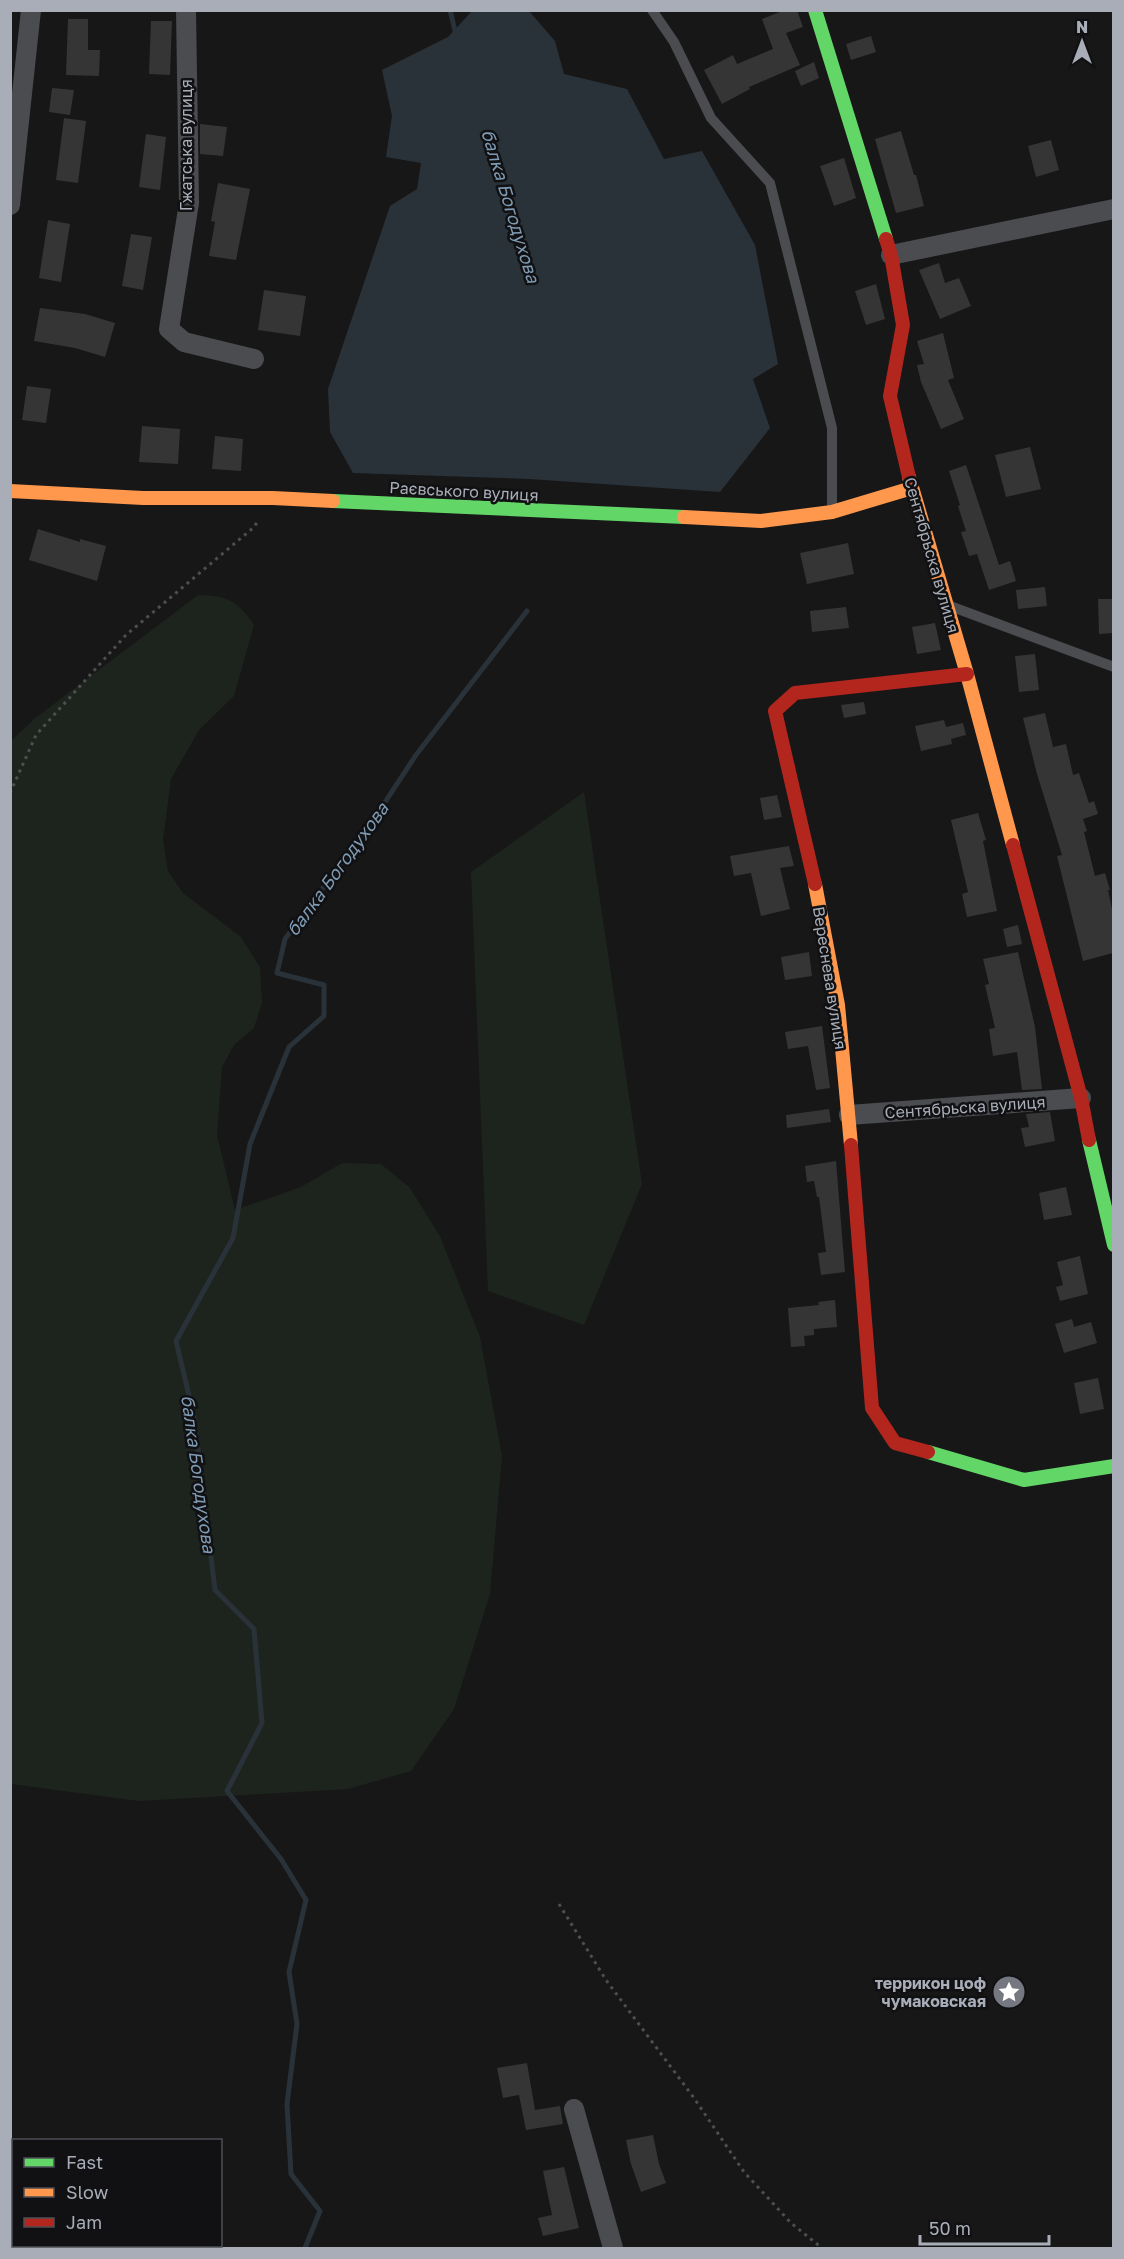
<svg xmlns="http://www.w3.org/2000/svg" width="1124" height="2259" viewBox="0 0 1124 2259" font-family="'Golos Text',sans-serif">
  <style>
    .green { fill: #1d241e }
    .water { fill: #2a3239 }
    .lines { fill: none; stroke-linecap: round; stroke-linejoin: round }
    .stream { stroke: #2a3239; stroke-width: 5 }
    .building { fill: #353536 }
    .path { stroke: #4d4e52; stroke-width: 3; stroke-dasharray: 3 4.5; stroke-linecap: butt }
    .lane { stroke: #4b4c50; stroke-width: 10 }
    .street { stroke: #4b4c50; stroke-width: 20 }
    .fast { stroke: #63d668; stroke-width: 14 }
    .slow { stroke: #ff974d; stroke-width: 14 }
    .jam { stroke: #b3261e; stroke-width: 14 }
    .labels { text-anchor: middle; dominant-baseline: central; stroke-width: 5; stroke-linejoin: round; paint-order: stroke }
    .street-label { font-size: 16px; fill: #a8adb8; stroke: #111113 }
    .poi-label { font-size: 16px; font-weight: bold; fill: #a8adb8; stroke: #111113; text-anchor: end }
    .water-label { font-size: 18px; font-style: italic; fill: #7f9bb3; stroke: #111113 }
  </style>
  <rect width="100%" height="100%" fill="#171717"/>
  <path class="green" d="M198,595C228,596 237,600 254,625L234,696L199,730L171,779L163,840L168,871L183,893L241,937L260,967L262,1003L254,1028L234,1045L222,1067L217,1135L235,1210L301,1187L342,1163L381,1164L410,1188L440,1236L480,1337L502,1456L490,1594L454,1709L411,1771L348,1789L139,1801L11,1784L10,742L34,719Z
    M584,792L642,1184L584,1325L488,1291L471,872Z"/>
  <path class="water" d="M472,11H529L555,41L564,74L627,89L664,159L702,151L755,245L778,364L753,379L770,428L720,492L529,479L353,473L330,432L328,389L390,206L417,189L421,163L386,157L392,116L382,70L448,37Z"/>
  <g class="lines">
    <path class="stream" d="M450,10L456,35
      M305,2248L320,2211L291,2174L287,2104L297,2024L289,1972L306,1900L281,1859L227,1791L262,1723L254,1629L215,1590L194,1417L176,1341L233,1238L250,1144L289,1047L324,1016V985L277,973L285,939L368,828L416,755L527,611"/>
  </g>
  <path class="building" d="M785,10H797L803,27L786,33L800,65L749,87L750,89L722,104L704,70L733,55L737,64L773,49L762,19Z
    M68,19H88V50H100L99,76L66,75Z
    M151,21H172L170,75L149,74Z
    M871,36L876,52L851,60L846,44Z
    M814,62L819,78L801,86L795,71Z
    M52,88L74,90L70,115L49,112Z
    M64,118L86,121L78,183L56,180Z
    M200,124L227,127L223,156L200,154Z
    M901,131L914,175H916L924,206L896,213L875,139Z
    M146,134L166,137L160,190L139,187Z
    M1051,140L1059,170L1036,177L1028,146Z
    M844,158L856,198L834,206L820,166Z
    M218,183L250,189L236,260L209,256L215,222L211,221Z
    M48,220L70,224L61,282L39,278Z
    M131,234L152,237L143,290L122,286Z
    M939,263L945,283L959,278L971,306L940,319L919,270Z
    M876,284L885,319L866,325L855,291Z
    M264,290L306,296L300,336L258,330Z
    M40,308L85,314L115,323L105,357L75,348L34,341Z
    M943,333L954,378L948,380L964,419L941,429L921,382L917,365L924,364L917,341Z
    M27,386L51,389L46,423L22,420Z
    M142,426L180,429L178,464L139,462Z
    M215,436L243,439L241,471L212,469Z
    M1030,447L1041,489L1006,497L995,455Z
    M966,465L999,565L1010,561L1016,581L989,590L977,554L969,556L961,532L966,531L958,506L960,505L949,471Z
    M38,529L80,542V539L106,546L97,581L29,560Z
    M848,543L854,574L807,584L800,553Z
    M1045,587L1047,606L1018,609L1016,590Z
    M1098,599H1113V633L1099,634Z
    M846,607L849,628L812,632L810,611Z
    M935,623L941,650L917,654L912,627Z
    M1035,654L1039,690L1019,692L1015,656Z
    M864,702L866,714L844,718L841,705Z
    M1045,713L1053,747L1066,744L1073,775L1079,773L1089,803L1094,801L1098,814L1083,819L1087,831L1084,832L1095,876L1105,873L1110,890H1108L1113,914V953L1083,961L1057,856L1062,855L1037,774L1023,718Z
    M944,720L946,727L963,723L966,735L951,739L952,744L921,751L915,726Z
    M777,795L782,817L764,820L760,798Z
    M978,813L986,840L983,841L997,911L967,917L962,894L968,892L951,820Z
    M789,846L794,866L780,868L790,909L761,916L751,873L734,876L730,856Z
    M1018,925L1022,944L1007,947L1003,929Z
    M809,952L812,976L785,980L781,957Z
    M1018,952L1035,1027L1042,1089L1022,1090L1017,1052L993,1056L989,1029L995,1028L985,985L989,984L983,959Z
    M822,1026L830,1088L816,1090L808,1046L788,1049L785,1032Z
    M829,1109L831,1122L787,1128L786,1115Z
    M1050,1112L1055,1141L1025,1147L1021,1128L1029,1127L1026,1114Z
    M836,1161L845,1272L821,1275L818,1253L826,1252L819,1197H817L814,1181L807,1182L805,1166Z
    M1066,1187L1072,1215L1044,1220L1039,1193Z
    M1080,1256L1088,1294L1060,1301L1056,1287L1063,1285L1057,1262Z
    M835,1300L837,1327L814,1329V1335L804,1336L805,1346L791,1347L788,1308L819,1305L818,1302Z
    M1072,1319L1074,1327L1091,1322L1097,1343L1064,1353L1055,1324Z
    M1098,1378L1104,1409L1080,1414L1074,1383Z
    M527,2063L535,2110L560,2106L563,2124L526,2130L519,2095L503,2098L497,2068Z
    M653,2135L659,2164L666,2183L641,2192L631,2164L626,2140Z
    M564,2167L579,2228L543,2236L538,2218L552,2215L543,2171Z"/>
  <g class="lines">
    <path class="path" d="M10,793L36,735L126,635L253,528L259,520
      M559,1904L606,1980L694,2098L744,2172L791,2223L822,2248"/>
    <path class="lane" d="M652,10L674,42L711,118L770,183L832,428V512
      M950,606L1114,667"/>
    <path class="street" d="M186,10L189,203L169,329L184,342L254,359
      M10,205L31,10
      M891,255L1114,209
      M849,1115L1081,1098
      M574,2109L613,2248"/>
    <path class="fast" d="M815,10L886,239
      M333,501L684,517
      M1089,1140L1114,1245
      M928,1452L1024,1480L1114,1466"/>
    <path class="slow" d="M909,477L967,674L1013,845
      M10,491L143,498H273L333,501
      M684,517L761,521L832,512L912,488
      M815,884L838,1005L851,1145"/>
    <path class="jam" d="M886,239L891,255L903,325L890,396L909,477
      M1013,845L1081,1098L1089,1140
      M815,884L775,711L795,693L967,674
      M851,1145L872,1408L895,1443L928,1452"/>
  </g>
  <defs>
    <g id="sight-disc" transform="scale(1.725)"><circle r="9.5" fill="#757880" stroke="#111113"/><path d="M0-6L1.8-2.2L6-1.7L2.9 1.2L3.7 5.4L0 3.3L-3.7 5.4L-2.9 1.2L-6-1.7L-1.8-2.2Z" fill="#fff"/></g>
  </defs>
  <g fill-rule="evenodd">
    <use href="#sight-disc" x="1009" y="1992"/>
  </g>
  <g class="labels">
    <g class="street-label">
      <text transform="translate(186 145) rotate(-90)">Гжатська вулиця</text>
      <text transform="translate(464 491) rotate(3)">Раєвського вулиця</text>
      <text transform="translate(932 555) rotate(74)">Сентябрьска вулиця</text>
      <text transform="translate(830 978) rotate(81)">Вереснева вулиця</text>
      <text transform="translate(965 1107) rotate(-4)">Сентябрьска вулиця</text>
    </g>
    <g class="poi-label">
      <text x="986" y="1983">террикон цоф<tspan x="986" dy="18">чумаковская</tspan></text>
    </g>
    <g class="water-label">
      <text transform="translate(511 206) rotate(73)">балка Богодухова</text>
      <text transform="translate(337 869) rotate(-54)">балка Богодухова</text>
      <text transform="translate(199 1474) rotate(82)">балка Богодухова</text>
    </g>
  </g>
  <rect width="1124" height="2259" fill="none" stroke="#a8adb8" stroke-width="24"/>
  <rect x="12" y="2139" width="210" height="108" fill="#111113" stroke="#4d4f55" stroke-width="1.5"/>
  <rect x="24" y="2158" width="30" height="9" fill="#63d668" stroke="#4d4f55" stroke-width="1.5"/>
  <text x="66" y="2169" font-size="18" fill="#a8adb8">Fast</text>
  <rect x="24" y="2188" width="30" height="9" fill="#ff974d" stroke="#4d4f55" stroke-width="1.5"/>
  <text x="66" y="2199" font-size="18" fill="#a8adb8">Slow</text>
  <rect x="24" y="2218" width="30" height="9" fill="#b3261e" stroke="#4d4f55" stroke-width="1.5"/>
  <text x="66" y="2229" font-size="18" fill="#a8adb8">Jam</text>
  <g transform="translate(1082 42)" stroke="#111113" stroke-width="4.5" paint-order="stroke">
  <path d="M0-4.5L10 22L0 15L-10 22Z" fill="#a8adb8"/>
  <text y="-9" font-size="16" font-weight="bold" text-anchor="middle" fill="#a8adb8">N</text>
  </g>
  <path d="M920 2235v9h129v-9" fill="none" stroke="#a8adb8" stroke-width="3"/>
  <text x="929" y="2235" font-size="18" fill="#a8adb8" stroke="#111113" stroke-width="4.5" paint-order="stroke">50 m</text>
</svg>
